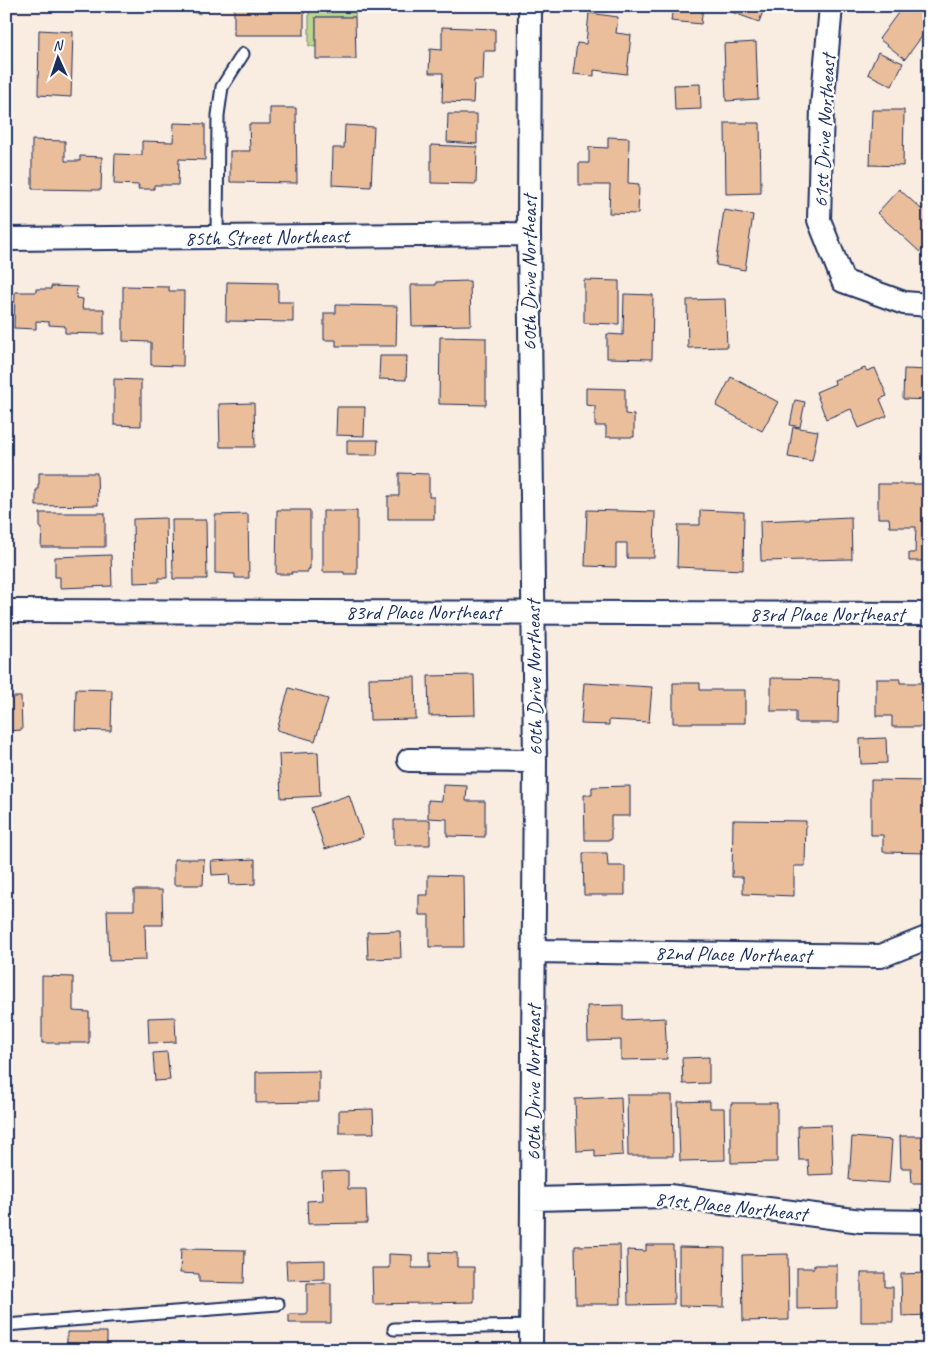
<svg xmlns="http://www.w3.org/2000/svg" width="935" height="1356" viewBox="0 0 935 1356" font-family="Caveat,sans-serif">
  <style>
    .green { fill: #bdd68d; stroke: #6c8276 }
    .building { fill: #ebbe9b; stroke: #1b2f5e }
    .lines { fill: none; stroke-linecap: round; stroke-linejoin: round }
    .lane-casing { stroke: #1b2f5e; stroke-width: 15 }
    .street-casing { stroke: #1b2f5e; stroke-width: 26 }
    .lane { stroke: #fff; stroke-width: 11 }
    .street { stroke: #fff; stroke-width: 22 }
    .labels { text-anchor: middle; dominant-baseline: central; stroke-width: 5; stroke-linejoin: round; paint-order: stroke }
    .street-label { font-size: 21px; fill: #1b2f5e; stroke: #fff }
  </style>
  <rect width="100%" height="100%" fill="#f9ece1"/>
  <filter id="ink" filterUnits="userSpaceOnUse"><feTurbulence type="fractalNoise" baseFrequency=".02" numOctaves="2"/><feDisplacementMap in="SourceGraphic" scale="10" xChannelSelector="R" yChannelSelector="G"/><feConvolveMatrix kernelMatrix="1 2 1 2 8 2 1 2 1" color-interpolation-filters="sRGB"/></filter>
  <g filter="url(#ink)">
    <path class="green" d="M166,6H197L200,14Z
      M309,6H356L355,17H316V47L309,46Z"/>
    <path class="building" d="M234,6H304V35H234Z
      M673,6H703L701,24L671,21Z
      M730,6H765L759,22L729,11Z
      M903,6H929V27L905,59L879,39Z
      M589,13L618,17L616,33L631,35L627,74L594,70V76L573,74L577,43L586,44Z
      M316,17H355L356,59H316Z
      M442,27L495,29V51H484L483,80H474L473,103L442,102L443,73H429L430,49L442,50Z
      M39,30L73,32L71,97L38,95Z
      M756,42L758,99L726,101L724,44Z
      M878,52L903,63L892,86L868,74Z
      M700,84L701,109L675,110L674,85Z
      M270,108H296L297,183L230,182V151H250L249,124H270Z
      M872,110H904L903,166L870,165Z
      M448,114H477V144L447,142Z
      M174,123L205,124V160L179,159L178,185H154V189H138L139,185L114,184L115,154L142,155V141L173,142Z
      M725,123H760L761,193L726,194Z
      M345,125L374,127L371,187L332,185L333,148H344Z
      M608,137L629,138L628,183L639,184L638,214L609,213L610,185H579V163H589V147L608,148Z
      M32,140L65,141V161H80V156L102,157L101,190L32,189Z
      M431,145L477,147L476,184L431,183Z
      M899,189L921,209L929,201V242L920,252L877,213Z
      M724,210L753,215L745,270L716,265Z
      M584,280L619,281V324L584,323Z
      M470,281L471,325L412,326L411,285H436V282Z
      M227,282L278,283V302H293V322L226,321Z
      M51,286L77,287L76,298L83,299L82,309H104V334L65,333V326L49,325V322L36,321V329L14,328L15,292H36V289H51Z
      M123,286L169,287V291H184L183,366L151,365V342L123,341Z
      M624,294L653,295L652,359L607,358V334L623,335Z
      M725,299L727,347L688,348L687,300Z
      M336,305L397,306L396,346H336V340H324V313H336Z
      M440,337L486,338V405L439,404Z
      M380,356H407L406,380L379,379Z
      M865,368L867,371L875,368L887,396L880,399L887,416L859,428L851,409L826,419L816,392L835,384L834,380Z
      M904,369L929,370V400L903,399Z
      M731,377L778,402L762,431L716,406Z
      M114,379L141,380V426L114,425Z
      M586,388L625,389V414L634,415V437H606V426H595V406L586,405Z
      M795,400L805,402L800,427L790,425Z
      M254,403L255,447H220L219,404Z
      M337,407H365L364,436L336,435Z
      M793,427L818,431L812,461L788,457Z
      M347,440H378L377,455H347Z
      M39,473H97L98,505L36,506V490H38V484H39Z
      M399,473L429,474V497H434V519H388V496H399Z
      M878,484H929V561H909V553H915L916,527H890L889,518H878Z
      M277,510H310V569H308V572H291L292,574H276Z
      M587,510L655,512L654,558H627V543H616V567L585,566Z
      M700,510L744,512L743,570L677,567L678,525H700Z
      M323,511H357V574H344V572H323Z
      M40,513H105V547H41L42,528H40Z
      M248,514L249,578H235V574L215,573V515Z
      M851,517L852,559L761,561L760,521Z
      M166,518L167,578H159V582L134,583L133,519Z
      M172,520H206L207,579H173Z
      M111,555L112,586L60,588V577H55V557Z
      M474,675L475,715L429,716L428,676Z
      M415,677L416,719L370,720L369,678Z
      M771,678L839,679L838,723H796V711H771Z
      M876,679H900V683H929V715H923V727H892V716H876Z
      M584,683L652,687L649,722L609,720V725L581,724Z
      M673,683H700V690H745V723H673Z
      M289,688L328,699L315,741L277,730Z
      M76,689L112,690L111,731L75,730Z
      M6,697H21L22,730L7,731Z
      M886,738L887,763L861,764L860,739Z
      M318,752L320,796L281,798L279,754Z
      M871,780L929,781V853L883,852V835H871Z
      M443,785L467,786L466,801H485V837L447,836V819L428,818V800L442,801Z
      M630,786V816H611V840H585L584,795H592V787Z
      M349,795L363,837L325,849L311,808Z
      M394,820H430V845H394Z
      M733,820L806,821L805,866H794V896L743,894V877H732Z
      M583,853H607L608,866H625V895H584Z
      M174,859H204L203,885H174Z
      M255,859V884L230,885L229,874L212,875L211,861Z
      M428,875L463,876L464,947H429V915H419V895H428Z
      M134,890H162L163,925H145L146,960L109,961L107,910H134Z
      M400,931L401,958L368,959L367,932Z
      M42,976L73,977V1011L89,1012V1043H42Z
      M623,1005V1020L665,1018L667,1059L621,1060V1040L588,1041L587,1006Z
      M175,1017L176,1042L149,1043L148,1018Z
      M167,1052L170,1080L155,1081L153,1053Z
      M709,1057V1083L683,1084L682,1058Z
      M319,1071V1102L256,1103V1072Z
      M627,1095H672L673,1156H628Z
      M621,1097L623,1155L595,1157V1150L577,1151L575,1099Z
      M710,1101V1108H724L725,1160L680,1161L678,1102Z
      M731,1103H777V1162L731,1163Z
      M373,1109L374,1133H339V1110Z
      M831,1125L833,1174L809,1175L808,1160H799L798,1126Z
      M900,1136H929V1183H912L911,1168H901Z
      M852,1137L892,1140L889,1183L849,1180Z
      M348,1171V1189H366L367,1223L308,1224L307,1201L323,1200L322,1172Z
      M620,1245L621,1304H576L575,1246Z
      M646,1245H673L674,1304L628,1305L627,1250L646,1251Z
      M679,1247L725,1248L724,1307L679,1306Z
      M181,1249L245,1250L244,1283L199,1282V1274L180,1273Z
      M430,1252L457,1253V1267H474V1302L373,1304L372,1268H389V1254L412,1255V1268H430Z
      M788,1254L789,1320L743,1321L742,1255Z
      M325,1260V1279L287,1280L286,1261Z
      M814,1265H837V1308L797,1309V1268H814Z
      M861,1273H885V1287H893V1322H861Z
      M929,1273V1315L902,1316L901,1274Z
      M307,1283H331V1323H289V1314H307Z
      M67,1332H107V1350H67Z"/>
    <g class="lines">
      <g class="lane-casing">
        <path id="lane" d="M217,237L218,115L222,87L243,54
          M6,1325L278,1304
          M394,1329L531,1326"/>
      </g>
      <g class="street-casing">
        <path id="street" d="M530,6L529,234L535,761L531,1350
          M831,6L822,107L819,220L843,281L904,303L929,305
          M6,239L529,234
          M6,611L929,614
          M409,760L535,761
          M534,951L881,956L929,937
          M532,1199L669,1196L861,1221L929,1222"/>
      </g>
      <use href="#lane" class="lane"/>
      <use href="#street" class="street"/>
    </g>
  </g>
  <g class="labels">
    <g class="street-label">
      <text transform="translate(824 131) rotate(-87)">61st Drive Northeast</text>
      <text transform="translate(267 237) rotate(-1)">85th Street Northeast</text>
      <text transform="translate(529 273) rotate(-90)">60th Drive Northeast</text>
      <text x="423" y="612">83rd Place Northeast</text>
      <text x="827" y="614">83rd Place Northeast</text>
      <text transform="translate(534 678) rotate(-91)">60th Drive Northeast</text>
      <text transform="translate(733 954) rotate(1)">82nd Place Northeast</text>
      <text transform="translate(533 1083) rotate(-90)">60th Drive Northeast</text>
      <text transform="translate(731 1206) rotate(6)">81st Place Northeast</text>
    </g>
  </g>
  <rect width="935" height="1356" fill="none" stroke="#fff" stroke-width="25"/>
  <rect x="12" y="12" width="910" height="1331" fill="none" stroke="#1b2f5e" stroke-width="2" filter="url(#ink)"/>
  <g transform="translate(58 58) rotate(357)" stroke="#ffffff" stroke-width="4" paint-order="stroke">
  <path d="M0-4L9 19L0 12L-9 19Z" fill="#1b2f5e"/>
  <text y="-8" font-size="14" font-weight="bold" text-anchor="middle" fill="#1b2f5e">N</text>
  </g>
</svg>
